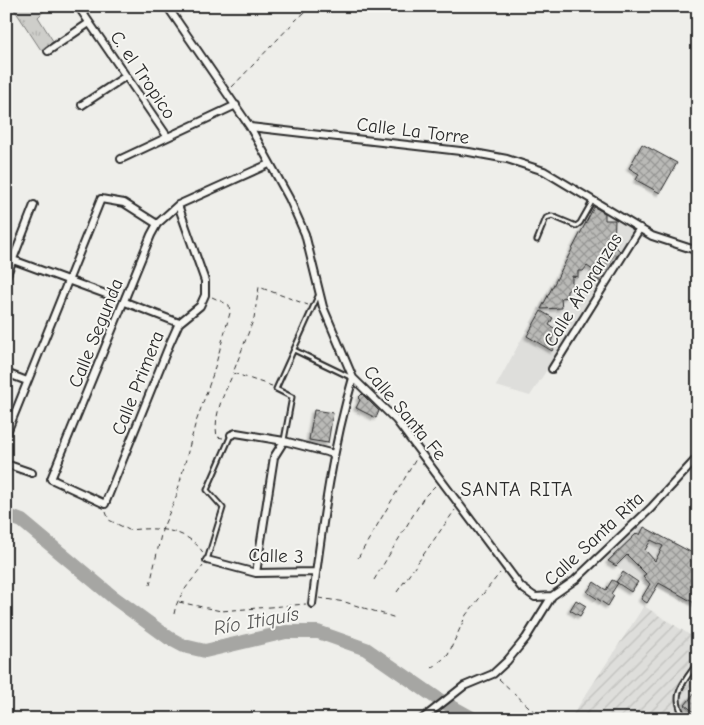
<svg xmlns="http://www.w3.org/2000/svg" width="704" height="725" viewBox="0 0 704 725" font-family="'Comic Neue',sans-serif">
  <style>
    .built { fill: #dededb }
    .industrial { fill: url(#industrial-furrows) }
    .park { fill: url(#park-tufts); stroke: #7c7c7a }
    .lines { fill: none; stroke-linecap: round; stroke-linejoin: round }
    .river { stroke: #a6a6a3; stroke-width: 14 }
    .building { fill: url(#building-cross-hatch); stroke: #2b2b2b; fill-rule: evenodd; filter: url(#shadow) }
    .service-casing { stroke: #2b2b2b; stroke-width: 7 }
    .minor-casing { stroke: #2b2b2b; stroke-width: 10 }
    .path { stroke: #2b2b2b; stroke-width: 1; stroke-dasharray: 5 4; stroke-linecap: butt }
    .service { stroke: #f6f6f2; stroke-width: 3 }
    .minor { stroke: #f6f6f2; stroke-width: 6 }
    .labels { text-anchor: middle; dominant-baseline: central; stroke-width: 4; stroke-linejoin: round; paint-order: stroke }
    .street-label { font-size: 19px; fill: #2b2b2b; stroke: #f6f6f2 }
    .neighbourhood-label { font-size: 20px; letter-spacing: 1px; fill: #2b2b2b; stroke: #f6f6f2 }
    .water-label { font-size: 20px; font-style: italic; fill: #565655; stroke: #f6f6f2 }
  </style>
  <defs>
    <pattern id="industrial-furrows" width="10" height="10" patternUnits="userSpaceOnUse" patternTransform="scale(1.25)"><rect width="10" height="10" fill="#dededb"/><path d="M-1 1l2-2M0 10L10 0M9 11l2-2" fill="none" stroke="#bfbfbc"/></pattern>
    <pattern id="park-tufts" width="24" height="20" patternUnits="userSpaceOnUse" patternTransform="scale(1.25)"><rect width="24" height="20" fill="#cececa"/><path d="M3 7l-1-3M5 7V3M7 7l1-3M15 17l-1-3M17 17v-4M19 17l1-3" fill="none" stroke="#b1b1ae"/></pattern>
    <pattern id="building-cross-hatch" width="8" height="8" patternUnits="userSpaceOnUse" patternTransform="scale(1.25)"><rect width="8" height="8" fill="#babab7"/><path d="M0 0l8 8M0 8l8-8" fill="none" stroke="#979795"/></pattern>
    <filter id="shadow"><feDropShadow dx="-2.5" dy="2.5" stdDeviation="1" flood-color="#0004"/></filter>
  </defs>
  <rect width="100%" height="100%" fill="#eeeeea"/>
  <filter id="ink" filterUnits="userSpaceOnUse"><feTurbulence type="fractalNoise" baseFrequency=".02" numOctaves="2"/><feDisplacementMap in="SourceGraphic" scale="10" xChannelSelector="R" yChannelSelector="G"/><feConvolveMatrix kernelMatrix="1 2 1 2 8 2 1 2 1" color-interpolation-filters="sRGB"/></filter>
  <g filter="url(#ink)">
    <path class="built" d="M594,206L636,231L530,396L496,386Z
      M640,525L698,555V605L696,609L657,587L654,591L605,559Z"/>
    <path class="industrial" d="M644,606L698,640V719H570Z"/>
    <path class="park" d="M12,6H49L38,17L53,41L41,50Z"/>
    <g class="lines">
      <path class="river" d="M6,515L22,521L113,597L169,638L184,646L205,651L286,632H318L366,649L438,699L474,719"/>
    </g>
    <path class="building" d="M642,144L677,163L660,193L636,180L639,174L629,168Z
      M594,207L605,213V220H615L614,245L620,251L601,282L594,277L597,273L587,266L583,271H578V277L572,276V287L567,291V297L561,298L562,308L541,309Z
      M541,311L553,318L549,325L556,329L551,342L555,345L552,351L527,336Z
      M362,394L379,411L376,418L356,408L360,400L358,398Z
      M314,410L333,413L328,443L309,440Z
      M644,527L698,556V605L659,583L647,603L641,599L650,584L643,576L646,574L627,555L616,566L608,561L637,533L640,535ZM651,540L663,546L655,561L645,550Z
      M623,572L638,582L631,592L616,582Z
      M612,580L618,583L611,594L614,596L608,606L587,592L594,582L606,590Z
      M576,600L586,606L580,616L570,610Z
      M698,689V715L685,705Z"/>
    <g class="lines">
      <g class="service-casing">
        <path id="service" d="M537,240L546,218L552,216L576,226L580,223L593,200
          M294,350L350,377
          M284,440L292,397L276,389L318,296
          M207,560L223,508L207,490L231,435
          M686,719C668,696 684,682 698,662"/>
      </g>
      <g class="minor-casing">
        <path id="minor" d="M78,6L167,136
          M167,6L250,127L469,152L507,159L544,171L652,236L698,251
          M48,51L89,23
          M82,105L126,76
          M250,127L289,198L305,234L323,307L353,378L396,420L521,587L535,597L552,596
          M121,159L236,105
          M178,205L157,224L151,235L51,479L105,504L170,343L179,323L200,306L205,295V281L178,205L269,164
          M13,260L111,296
          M6,277L34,205
          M125,302L179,323
          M552,369L640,228
          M6,373L27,381
          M6,435L101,199L124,203L157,224
          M231,435L236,433L284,441L334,454
          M6,464L32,473
          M207,560L256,573L316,572
          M256,573L274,457L284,441
          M312,604C322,528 331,452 353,378
          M422,719L464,686L493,674L507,661L526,638L552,596L575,580L651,508L698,457"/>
      </g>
      <path class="path" d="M232,87L296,20L312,6
        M272,386L233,373L254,318L259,287L308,305
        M223,438L217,437C213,414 224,394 233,374
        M106,512L109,520L129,530C156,527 188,528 204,554
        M358,558L416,459
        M374,580L424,497L435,486
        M150,585L162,530L176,497L195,425L213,374L230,313L229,305L212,297
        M397,592L455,510
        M319,598L345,602L396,618
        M179,602L221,611L306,604
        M174,614C177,595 192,581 203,566
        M432,668L448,655L466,615L500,573
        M499,679L542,719"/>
      <use href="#service" class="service"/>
      <use href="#minor" class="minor"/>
    </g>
  </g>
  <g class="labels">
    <g class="street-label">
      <text transform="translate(143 75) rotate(56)">C. el Tropico</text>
      <text transform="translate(413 131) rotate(7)">Calle La Torre</text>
      <text transform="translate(583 290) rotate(-58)">Calle Añoranzas</text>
      <text transform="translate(96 333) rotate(-68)">Calle Segunda</text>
      <text transform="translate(138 383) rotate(-68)">Calle Primera</text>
      <text transform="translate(405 413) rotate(50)">Calle Santa Fe</text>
      <text transform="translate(594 539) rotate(-43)">Calle Santa Rita</text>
      <text transform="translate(276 556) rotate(2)">Calle 3</text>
    </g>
    <g class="neighbourhood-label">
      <text x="517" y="489">SANTA RITA</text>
    </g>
    <g class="water-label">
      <text transform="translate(256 621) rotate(-10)">Río Itiquís</text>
    </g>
  </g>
  <rect width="704" height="725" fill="none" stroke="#f6f6f2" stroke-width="25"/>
  <rect x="12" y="12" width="679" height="700" fill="none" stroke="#2b2b2b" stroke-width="2" filter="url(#ink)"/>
</svg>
